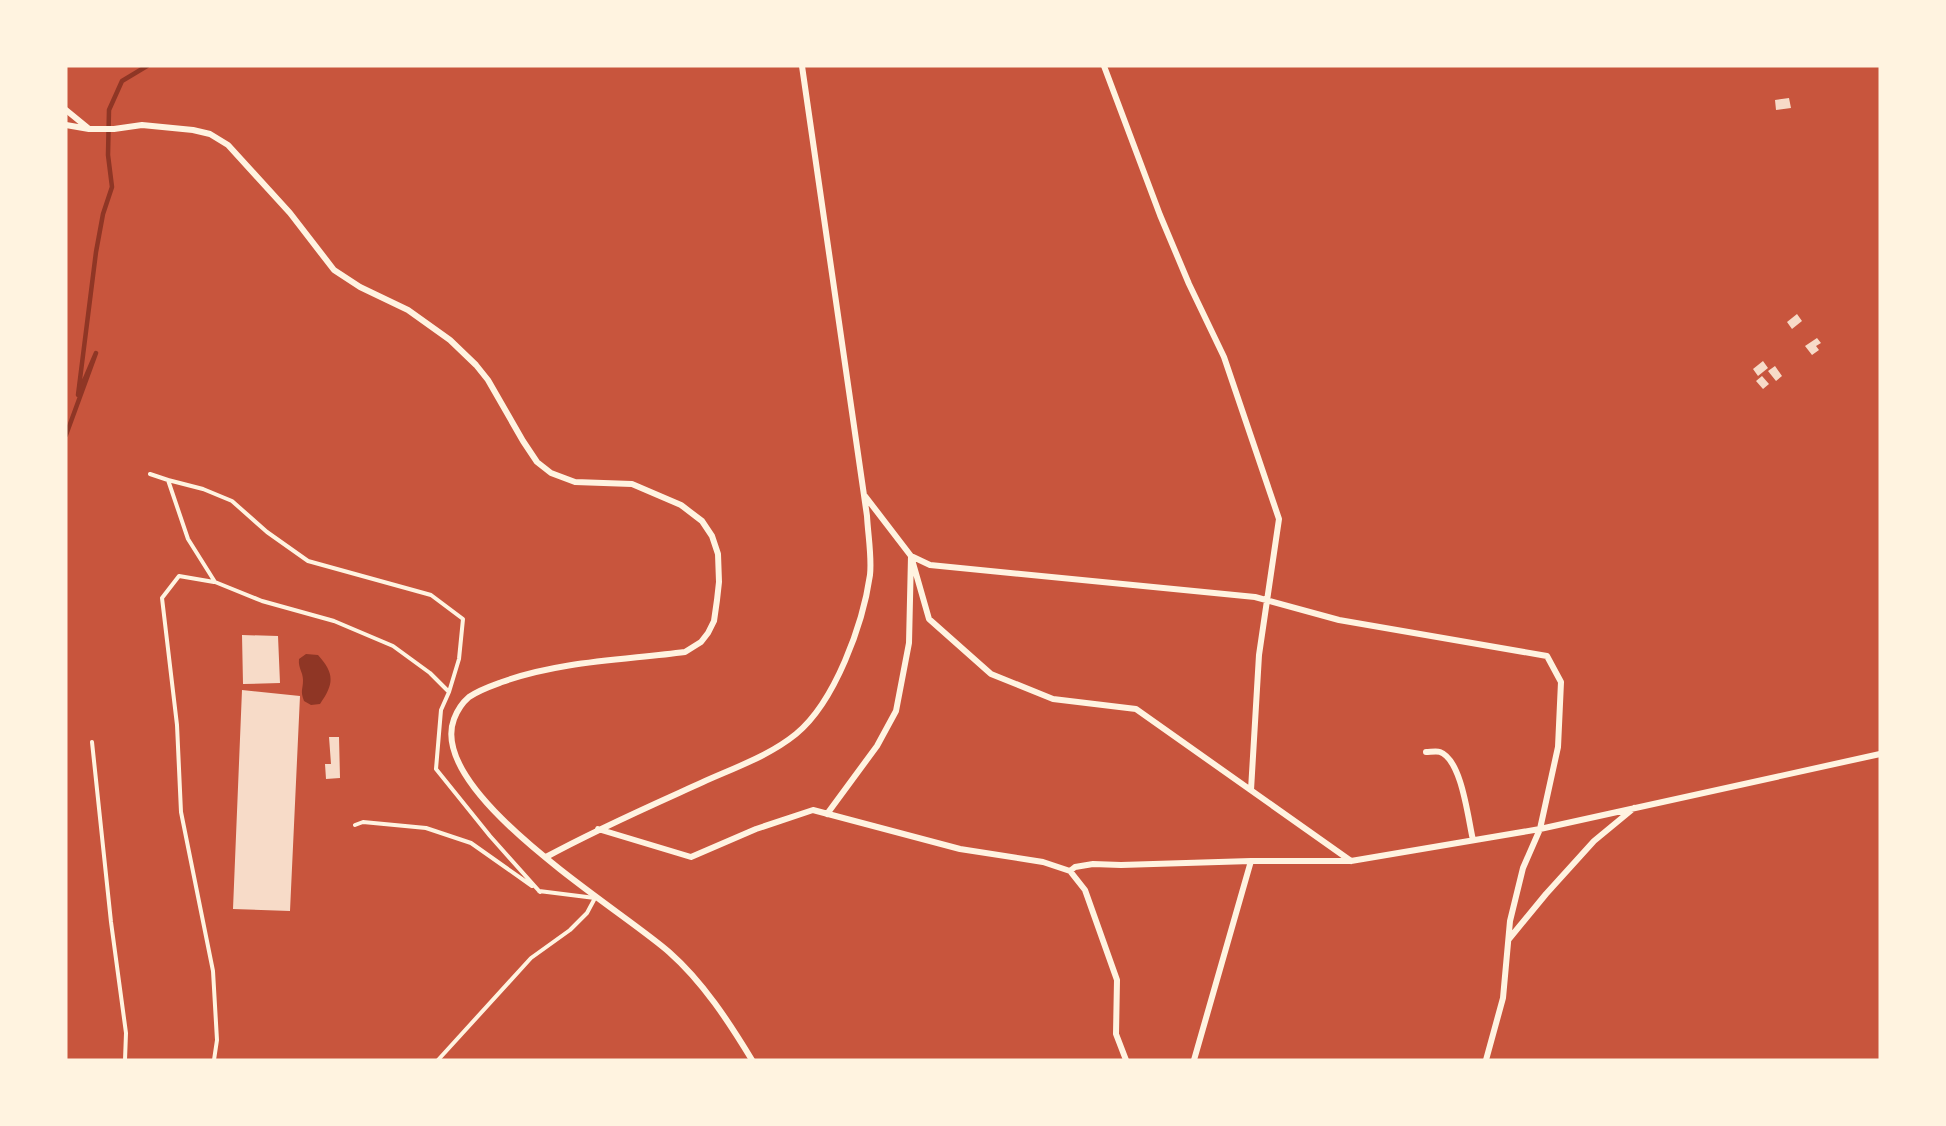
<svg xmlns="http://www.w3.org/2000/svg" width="1946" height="1126" viewBox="0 0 1946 1126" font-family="Jost,sans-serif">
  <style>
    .water { fill: #8f3625 }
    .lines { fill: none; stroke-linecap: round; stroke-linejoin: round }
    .stream { stroke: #8f3625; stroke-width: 4.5 }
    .building { fill: #f7dbc8 }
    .service { stroke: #fff3e0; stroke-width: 4 }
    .minor { stroke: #fff3e0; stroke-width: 6 }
  </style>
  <rect width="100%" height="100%" fill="#c8553d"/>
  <path class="water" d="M306,654L318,655C335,674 334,684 320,704L311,705L304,701C300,690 303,690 303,680C303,672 298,668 299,659Z"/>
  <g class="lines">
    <path class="stream" d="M66,435L96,353L78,395L96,252L103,214L112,187L108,155L109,110L122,81L147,66"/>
  </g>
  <path class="building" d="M1789,98L1791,108L1776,110L1775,100Z
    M1797,314L1802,321L1792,329L1787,322Z
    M1817,338L1821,343L1816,346L1819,350L1812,355L1805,346Z
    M1763,361L1768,368L1758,376L1753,369Z
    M1775,366L1782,376L1776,381L1768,371Z
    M1762,376L1769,384L1763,389L1756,381Z
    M242,635L278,636L280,683L243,684Z
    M242,690L300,696L290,911L233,909Z
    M329,737H339L340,778L326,779L325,764H331Z"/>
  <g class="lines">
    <path class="service" d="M150,474L168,480L188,539L215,582L262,601L334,621L393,646L430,673L449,692L441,710L436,769L490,836L540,892
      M168,480L203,489L232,501L267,532L308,561L431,595L463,619L459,659L449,692
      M92,742L111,922L126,1033L125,1060
      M355,825L363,822L426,828L471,843L532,886
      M214,1060L217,1040L213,971L181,812L177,725L162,598L179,576L214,582
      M438,1060L531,958L570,930L587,913L595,898L539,891"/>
    <path class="minor" d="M1104,66L1160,215L1189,284L1224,357L1279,519L1259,655L1251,790
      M66,110L88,128
      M66,125L89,129H114L142,125L193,130L210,134L228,145L290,213L334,270L360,287L408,310L450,340L476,365L488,380L523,441L537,462L551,473L575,482L632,484L681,505L702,521L712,536L718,554L719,582L717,600L714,621L708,633L701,642L685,652C624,660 561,661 502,682C491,686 479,690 469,697C462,703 457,711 454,719C426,793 622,910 669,952C703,982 729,1022 752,1060
      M911,556L930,565L1255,597L1339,620L1547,656L1561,682L1558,747L1540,829L1523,868L1510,921L1503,998L1486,1060
      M911,556L929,619L991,674L1053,699L1136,709L1351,861
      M1426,752C1430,752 1437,751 1440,752C1462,760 1468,819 1473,840
      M827,814L877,746L896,711L909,643L911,556L865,496
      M598,829L691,857L756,829L813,810L960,849L1043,862L1070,871L1085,890L1117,980L1116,1034L1126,1060
      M546,857C597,829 650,806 703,782C734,768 769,756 796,734C835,702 863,624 870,575C872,557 868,535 867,516L802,66
      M1070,871L1075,867L1093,864L1121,865L1251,861
      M1509,939L1546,894L1594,841L1634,808
      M1194,1060L1251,861H1351L1540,829L1880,754"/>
  </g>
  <rect width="1946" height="1126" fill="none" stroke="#fff3e0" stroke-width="135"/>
</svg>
